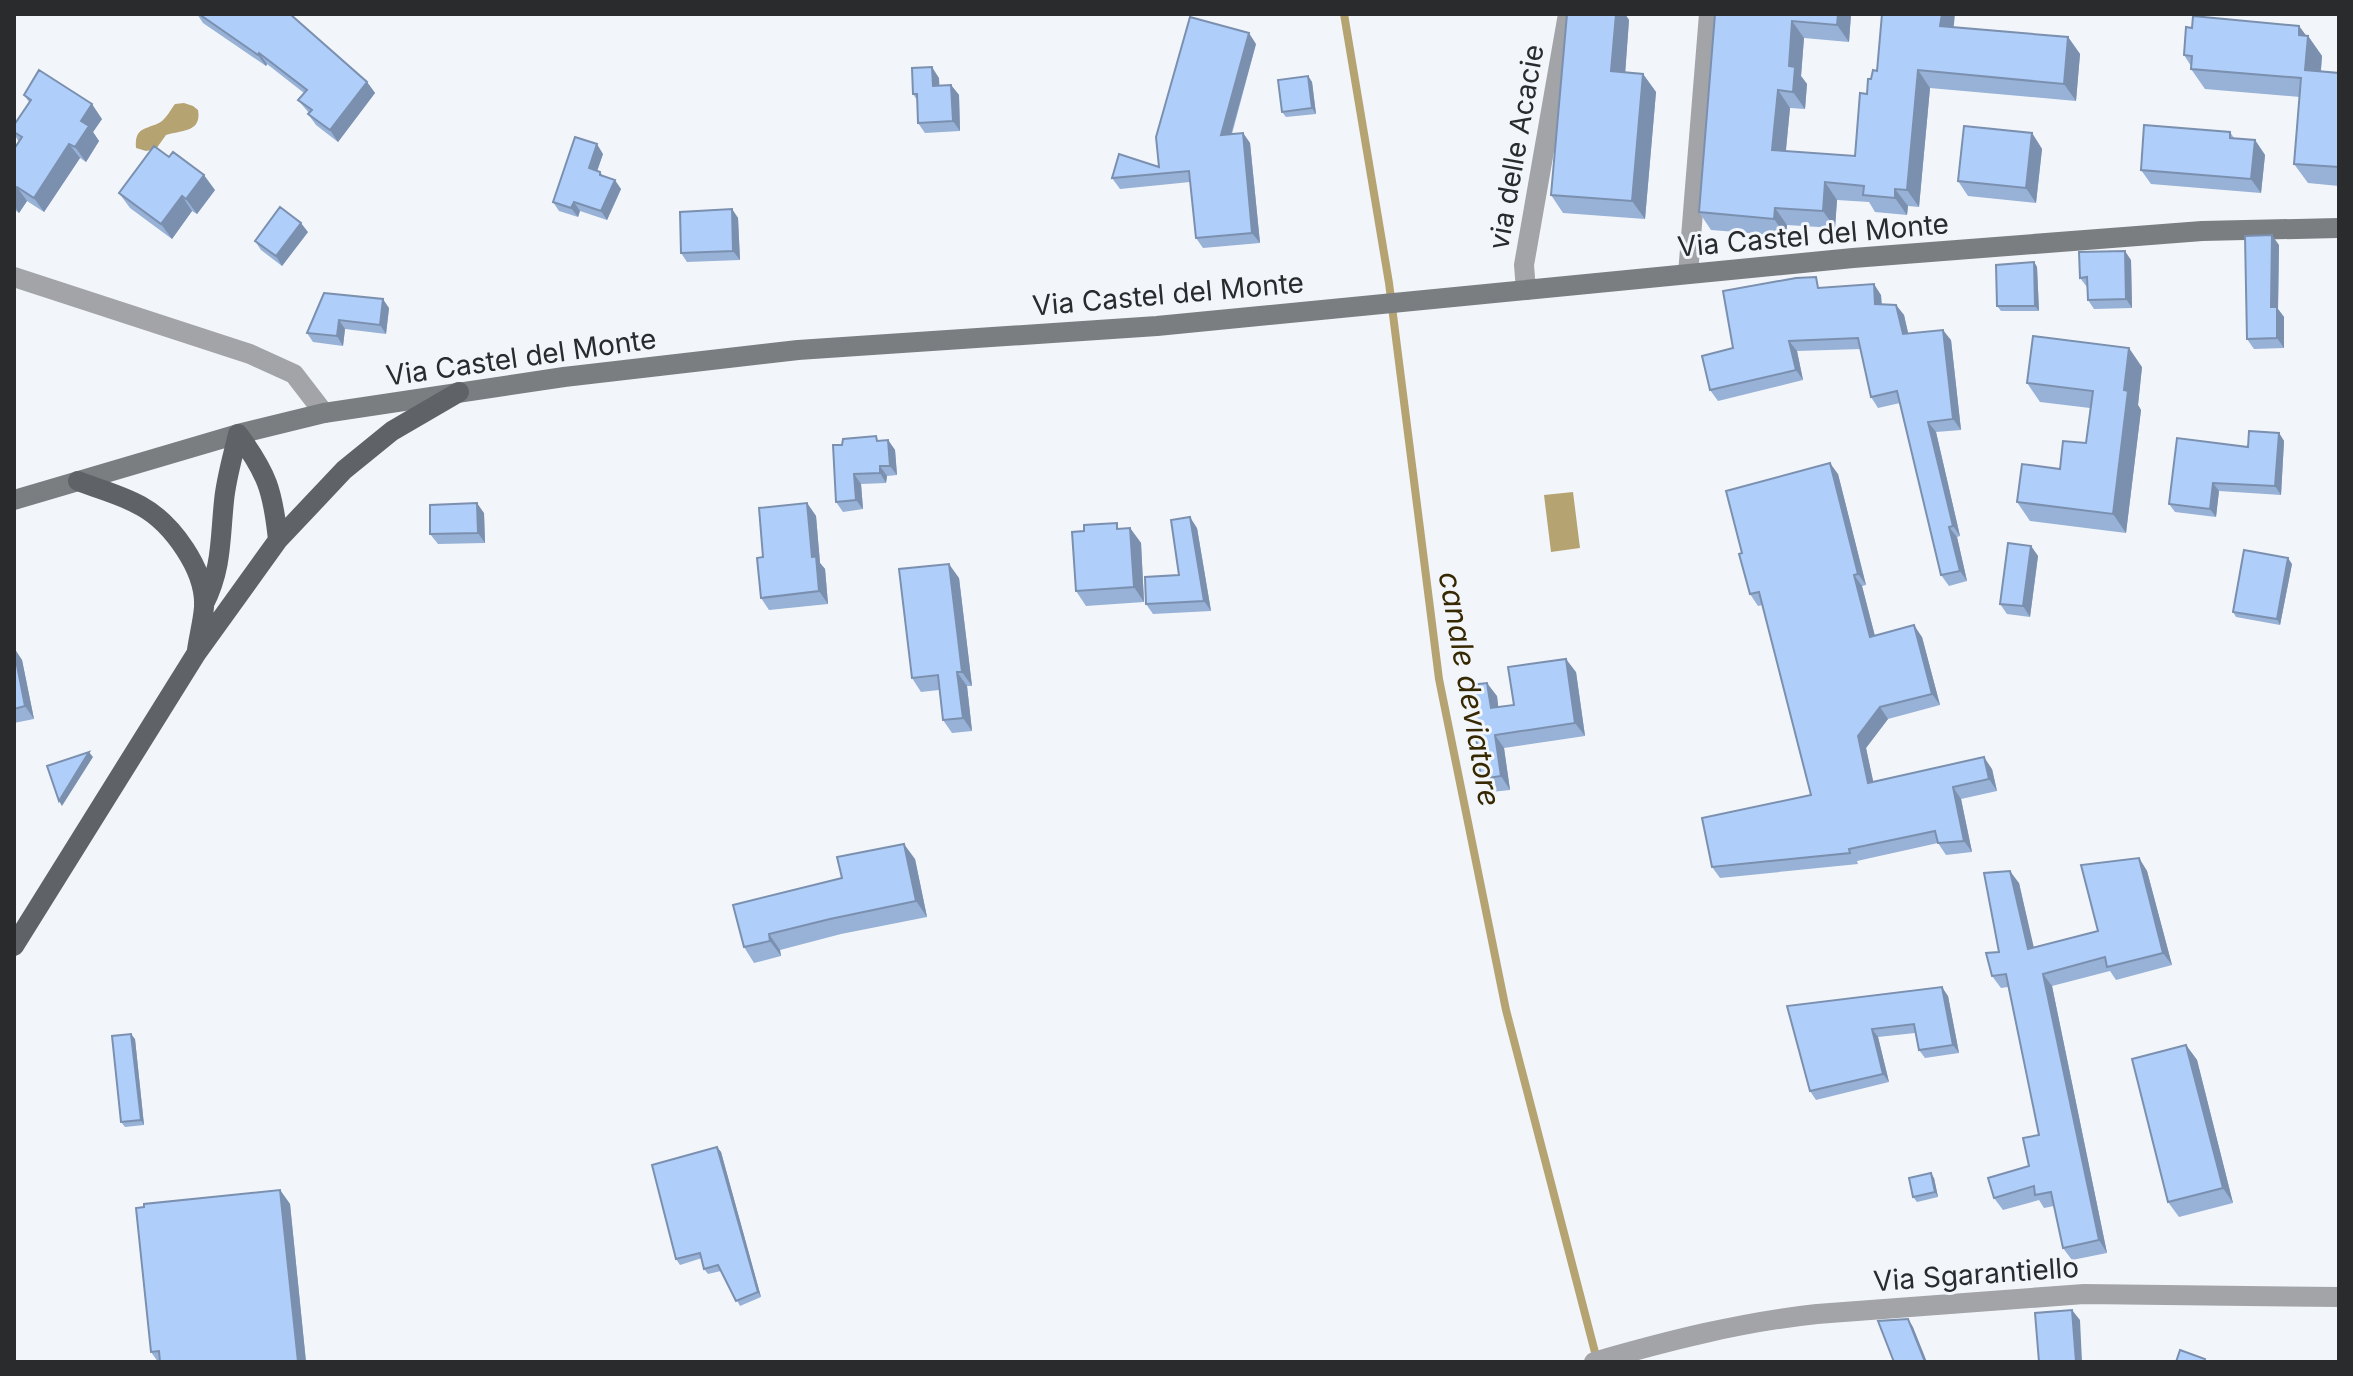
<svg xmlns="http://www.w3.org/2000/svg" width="2353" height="1376" viewBox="0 0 2353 1376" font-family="Inter,sans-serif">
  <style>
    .water { fill: #b6a372 }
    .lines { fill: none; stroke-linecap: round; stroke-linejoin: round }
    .stream { stroke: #b6a372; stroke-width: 8 }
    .minor { stroke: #a3a4a7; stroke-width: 20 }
    .tertiary { stroke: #a3a4a7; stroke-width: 20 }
    .secondary { stroke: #7b7e81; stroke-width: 20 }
    .primary { stroke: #5f6266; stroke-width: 20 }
    .wall { fill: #97b1d7 }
    .shaded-wall { fill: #7b90af }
    .building { fill: #b0cefa; stroke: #7b90af; stroke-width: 2 }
    .labels { text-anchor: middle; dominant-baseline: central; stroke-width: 6; stroke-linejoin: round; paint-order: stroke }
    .street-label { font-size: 28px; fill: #292b2d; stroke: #f2f6fb }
    .water-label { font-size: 30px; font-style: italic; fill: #362800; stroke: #f2f6fb }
  </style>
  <rect width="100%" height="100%" fill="#f2f6fb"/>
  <path class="water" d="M184,103L193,106L198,110C202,133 181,130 166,135L156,149L146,151L136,148C134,125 149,130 162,121C167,117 171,109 175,104Z
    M1573,492L1580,548L1551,552L1544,495Z"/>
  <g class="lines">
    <path class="stream" d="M1344,14L1389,283L1439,679L1506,1010L1597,1360"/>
    <path class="minor" d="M1688,274L1709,14
      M1526,290L1524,265L1568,14
      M1594,1362C1667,1341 1741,1322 1817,1314L2084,1294L2339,1297"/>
    <path class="tertiary" d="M14,277L250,354L294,374L324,413"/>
    <path class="secondary" d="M14,500L238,434L324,413L564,377L798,350L1157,326L1853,258L2202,231L2339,228"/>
    <path class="primary" d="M238,434C267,473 273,491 278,540
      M78,481C98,489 122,495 141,506C172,523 206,570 204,607C203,621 199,636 197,650
      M204,604C222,569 220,539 224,501C226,479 233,456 238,434
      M14,946L196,654L278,540L344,470L392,431L459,392"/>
  </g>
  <path class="wall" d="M197,14H290L367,82L375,93L338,142L316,125L308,114L309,113L298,100L304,93L267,64L266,66L203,23Z
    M1567,14H1625L1629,20L1625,72L1643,74L1656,92L1645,219L1563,213L1551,195Z
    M1715,14H1851L1849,42L1804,38L1801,76L1807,84L1805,109L1790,108L1786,151L1855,156L1871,79L1877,71L1954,27L2068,37L2080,54L2076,101L1930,88L1919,207L1908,206L1907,215L1875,212L1869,202L1837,200L1835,228L1787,225L1786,236L1711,230L1699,212Z
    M2299,26L2306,36H2308L2322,56L2321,71L2339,73V186L2308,183L2294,164L2300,97L2205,89L2191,69V66L2184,55Z
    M1256,44L1232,134L1243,133L1250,143L1260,243L1203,248L1196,238L1190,182L1120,189L1112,178L1159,167Z
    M1308,76L1312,82L1316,114L1286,117L1282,112Z
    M939,78V85H951L959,95L960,131L925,133L918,123L917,100L913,94Z
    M24,95L102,119L93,132L99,141L86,162L80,158L44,212L27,201L19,213L14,209V149L19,142L14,134V125L29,102Z
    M2230,132L2234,138L2255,140L2265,155L2261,193L2151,184L2141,170Z
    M2032,133L2042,149L2036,203L1968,196L1958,181Z
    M603,154L597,171L600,172L603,176L621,189L607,220L580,211L578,217L559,211L553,202Z
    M215,190L197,214L192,211L172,239L130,208L119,193Z
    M732,209L738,218L740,260L687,262L681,253Z
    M308,232L282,266L261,250L255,241Z
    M2279,245L2278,309L2284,317V348L2254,349L2247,339Z
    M2131,260L2132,308L2094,309L2088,300L2087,287L2080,278Z
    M2034,262L2037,267L2039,311H2001L1997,306Z
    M1823,287L1881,295L1882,305H1896L1904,315L1908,334L1951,340L1961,430L1936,432L1960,536L1957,537L1967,581L1949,586L1941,575L1900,403L1878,408L1871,397L1861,349L1797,351L1803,380L1718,401L1710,390L1733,348Z
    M324,293L389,308L386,334L345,329L343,346L313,342L307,333Z
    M2142,367L2138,405L2141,410L2126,533L2030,521L2017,502L2060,469L2086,443L2090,408L2040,402L2027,383Z
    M2279,433L2284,441L2281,495L2219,491L2216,517L2175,512L2169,504L2248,447Z
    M888,440L895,450L897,475L887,476L886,483L861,484L863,509L843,512L836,502L842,445Z
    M1838,474L1866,585L1862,586L1875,636L1922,637L1940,705L1888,719L1866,748L1873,782L1992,769L1997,791L1961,799L1972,852L1946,855L1938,843L1857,861L1858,864L1720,878L1712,867L1811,795L1762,605L1758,606L1750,594L1742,553Z
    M807,503L816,516L820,563L825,569L828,604L769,610L761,598L763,557Z
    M484,513L485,543L438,544L430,534Z
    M1121,528H1130L1141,543L1144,602L1086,606L1076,591Z
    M1197,528L1211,611L1153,614L1146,604L1179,575Z
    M2031,546L2038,556L2030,617L2007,614L2000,604Z
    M2292,564L2280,625L2236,617L2233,612Z
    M959,578L972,686H967L972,731L952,733L943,720L939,690L921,692L912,678Z
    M14,648L22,660L34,719L14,723Z
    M1576,672L1585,736L1504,748L1510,790L1491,792L1481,779L1497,696L1498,707L1514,705Z
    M2139,858L2147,871L2172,965L2116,980L2110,971L2052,986L2107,1253L2072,1260L2063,1248L2054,1206L2044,1208L2039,1200L2003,1210L1994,1198L2029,1166L2039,1135L2008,987L2001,988L1992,976L2019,883L2033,947L2098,931Z
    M915,859L927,917L841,934L780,950L781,956L754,963L744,947Z
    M1948,996L1959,1053L1925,1058L1919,1050L1915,1033L1878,1037L1889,1082L1816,1100L1810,1091L1787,1006Z
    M135,1039L144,1125L125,1127L121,1122Z
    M2186,1045L2197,1060L2233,1203L2179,1217L2168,1202Z
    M717,1147L721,1152L761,1297L740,1306L721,1271L708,1274L704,1269L702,1258L680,1265L676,1259Z
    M1934,1178L1938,1197L1917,1202L1913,1197Z
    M280,1190L290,1204L306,1362H158L151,1352Z"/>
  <path class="shaded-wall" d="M1616,14H1625L1629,20L1624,90L1611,71Z
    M1838,14H1851L1849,42L1837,25Z
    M1942,14H1955L1952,43L1940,26Z
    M1792,21L1804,38L1801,76L1807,84L1805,109L1793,92L1789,66Z
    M2299,26L2308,38V36L2322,56L2319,90L2305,70L2299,35Z
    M1249,33L1256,44L1228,145L1221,135Z
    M2068,37L2080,54L2076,101L2064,84Z
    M259,53L267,64L266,66L258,55Z
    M932,67L939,78L940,96L933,86Z
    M1918,70L1930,88L1919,207L1907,190Z
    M1643,74L1656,92L1645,219L1632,201Z
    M1308,76L1312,82L1316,114L1312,108Z
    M367,82L375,93L338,142L330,130Z
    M951,85L959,95L960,131L953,121Z
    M1778,90L1790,108L1784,168L1772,150Z
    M92,104L102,119L93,132L99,141L86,162L75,147L81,121Z
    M1243,133L1250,143L1260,243L1252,233Z
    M2032,133L2042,149L2036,203L2026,188Z
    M2255,140L2265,155L2261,193L2251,179Z
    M69,144L80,158L44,212L34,198Z
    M597,144L603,154L595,177L589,168Z
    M204,175L215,190L197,214L186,199Z
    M615,180L621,189L607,220L601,211Z
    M1825,182L1837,200L1835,228L1823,211Z
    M17,187L27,201L19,213L14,205V191Z
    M1895,189L1908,206L1907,215L1895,198Z
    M182,196L192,211L172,239L161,224Z
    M574,202L580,211L578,217L571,208Z
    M1775,208L1787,225L1786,236L1774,219Z
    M732,209L738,218L740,260L733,251Z
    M301,223L308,232L282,266L276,256Z
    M2272,235L2279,245L2278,309L2284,317V348L2277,338L2271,307Z
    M2125,251L2131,260L2132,308L2126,299Z
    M2034,262L2037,267L2039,311L2035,306Z
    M1874,284L1881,295L1882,315L1875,304Z
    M383,299L389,308L386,334L380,325Z
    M1896,305L1904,315L1911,345L1903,334Z
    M339,320L345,329L343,346L337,336Z
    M1943,330L1951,340L1961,430L1953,419Z
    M1789,341L1797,351L1803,380L1796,370Z
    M2129,348L2142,367L2138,405L2141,410L2126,533L2113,514L2124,390Z
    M1928,422L1936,432L1960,536L1953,526Z
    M2279,433L2284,441L2281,495L2275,486Z
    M888,440L895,450L897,475L890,466Z
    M1830,463L1838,474L1866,585L1858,574Z
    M880,466L887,476L886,483L880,473Z
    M854,474L861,484L863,509L856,500Z
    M2213,483L2219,491L2216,517L2210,509Z
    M477,503L484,513L485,543L478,533Z
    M807,503L816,516L820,563L825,569L828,604L819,591L812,557Z
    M1190,517L1197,528L1211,611L1204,601Z
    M1949,527L1957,537L1967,581L1960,571Z
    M1130,528L1141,543L1144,602L1134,587Z
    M2031,546L2038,556L2030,617L2023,606Z
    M2288,558L2292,564L2280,625L2277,619Z
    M949,564L959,578L972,686L962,672Z
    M1854,575L1862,586L1878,648L1870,637Z
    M1914,625L1922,637L1940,705L1932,694Z
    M14,648L22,660L34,719L25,706Z
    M1566,659L1576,672L1585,736L1575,723Z
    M957,672L967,686L972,731L963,718Z
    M1487,683L1497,696L1500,721L1491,708Z
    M1880,707L1888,719L1866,748L1876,794L1868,783L1858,736Z
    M1495,735L1504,748L1510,790L1501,776Z
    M89,752L93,757L62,806L59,801Z
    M1984,757L1992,769L1997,791L1989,779Z
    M1953,787L1961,799L1972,852L1964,841Z
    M904,844L915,859L927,917L916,901Z
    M2139,858L2147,871L2172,965L2163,953Z
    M2010,871L2019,883L2037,961L2028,949Z
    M769,934L780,950L781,956L770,941Z
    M2043,974L2052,986L2107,1253L2099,1240Z
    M1942,987L1948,996L1959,1053L1953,1045Z
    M1872,1029L1878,1037L1889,1082L1883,1074Z
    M131,1034L135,1039L144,1125L141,1120Z
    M2186,1045L2197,1060L2233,1203L2223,1188Z
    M717,1147L721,1152L761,1297L758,1292Z
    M1931,1173L1934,1178L1938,1197L1935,1192Z
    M280,1190L290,1204L306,1362H298Z
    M2072,1310L2080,1320L2082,1362H2076Z
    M1908,1319L1913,1327L1927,1362H1925Z"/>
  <path class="building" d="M199,14H290L367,82L330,130L308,114L312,110L298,100L307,90L259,53L258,55Z
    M1567,14H1616L1611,71L1643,74L1632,201L1551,195Z
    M1715,14H1838L1837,25L1792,21L1789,66L1795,67L1793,92L1778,90L1772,150L1855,156L1860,93L1867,94L1868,79H1871L1873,70L1877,71L1882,14H1942L1940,26L2068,37L2064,84L1918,70L1907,190L1895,189V198L1863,195L1864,186L1825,182L1823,211L1775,208L1774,219L1699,212Z
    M2193,16L2299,26V35L2308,36L2305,70L2339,73V167L2294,164L2301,78L2191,69L2192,56L2184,55L2186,27L2192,28Z
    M1190,17L1249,33L1221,135L1243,133L1252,233L1196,238L1189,171L1112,178L1119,154L1159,167L1156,137Z
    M932,67L933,86L951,85L953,121L918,123L917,94H913L912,68Z
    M39,70L92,104L81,121L89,126L75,147L69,144L34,198L17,187L14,191V149L22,137L14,132V125L31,100L24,95Z
    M1308,76L1312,108L1282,112L1278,80Z
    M2144,125L2230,132V138L2255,140L2251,179L2141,170Z
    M1964,126L2032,133L2026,188L1958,181Z
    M575,137L597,144L589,168L600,172V175L615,180L601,211L574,202L571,208L553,202Z
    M154,146L169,157L173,152L204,175L186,199L182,196L161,224L119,193Z
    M280,207L301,223L276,256L255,241Z
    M732,209L733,251L681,253L680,212Z
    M2272,235L2271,307H2277V338L2247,339L2245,236Z
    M2125,251L2126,299L2088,300L2087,277L2080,278L2079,252Z
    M2034,262L2035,306H1997L1996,265Z
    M1816,277L1818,288L1874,284L1875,304L1896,305L1903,334L1943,330L1953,419L1928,422L1953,526L1949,527L1960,571L1941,575L1897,391L1871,397L1858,338L1789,341L1796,370L1710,390L1702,356L1733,348L1723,291L1796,278Z
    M324,293L383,299L380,325L339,320L337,336L307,333Z
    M2033,336L2129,348L2124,390L2128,391L2113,514L2017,502L2022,464L2060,469L2063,441L2086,443L2093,391L2027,383Z
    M2249,431L2279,433L2275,486L2213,483L2210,509L2169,504L2177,438L2248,447Z
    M876,436L877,441L888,440L890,466H880V473L854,474L856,500L836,502L833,445H842L843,439Z
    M1830,463L1858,574L1854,575L1870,637L1914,625L1932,694L1880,707L1858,736L1868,783L1984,757L1989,779L1953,787L1964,841L1938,843L1935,831L1849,849L1850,853L1712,867L1702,818L1811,795L1759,592L1750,594L1739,554L1742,553L1726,491Z
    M477,503L478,533L430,534V505Z
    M807,503L812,557L816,556L819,591L761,598L757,558L763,557L759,508Z
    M1190,517L1204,601L1146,604L1145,577L1179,575L1171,520Z
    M1117,523V529L1130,528L1134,587L1076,591L1072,532L1084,531V525Z
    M2008,543L2031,546L2023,606L2000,604Z
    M2244,550L2288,558L2277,619L2233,612Z
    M949,564L962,672H957L963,718L943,720L938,675L912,678L899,569Z
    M14,650L25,706L14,709Z
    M1566,659L1575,723L1495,735L1501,776L1481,779L1470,685L1487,683L1491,708L1514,705L1508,667Z
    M89,752L59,801L47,766Z
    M904,844L916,901L830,919L769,934L770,941L744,947L733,905L842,878L837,857Z
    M2139,858L2163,953L2107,967L2105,957L2043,974L2099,1240L2063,1248L2051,1192L2035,1195L2034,1186L1994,1198L1988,1178L2029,1166L2023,1138L2039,1135L2006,974L1992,976L1986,953L1999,952L1984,873L2010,871L2028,949L2098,931L2081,865Z
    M1942,987L1953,1045L1919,1050L1914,1024L1872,1029L1883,1074L1810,1091L1787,1006Z
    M131,1034L141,1120L121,1122L112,1036Z
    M2186,1045L2223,1188L2168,1202L2132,1059Z
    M717,1147L758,1292L736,1301L718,1265L704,1269L700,1253L676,1259L652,1165Z
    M1931,1173L1935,1192L1913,1197L1909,1178Z
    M280,1190L298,1362H160L159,1351L151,1352L136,1208L144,1207V1204Z
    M2072,1310L2076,1362H2039L2035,1313Z
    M1908,1319L1925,1362H1894L1878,1321Z
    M2180,1350L2205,1359L2204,1362H2176Z"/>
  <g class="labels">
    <g class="street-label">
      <text transform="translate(1516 147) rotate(-80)">via delle Acacie</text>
      <text transform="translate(1813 235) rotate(-5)">Via Castel del Monte</text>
      <text transform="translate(1168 294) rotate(-5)">Via Castel del Monte</text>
      <text transform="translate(521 357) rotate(-8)">Via Castel del Monte</text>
      <text transform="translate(1976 1274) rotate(-4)">Via Sgarantiello</text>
    </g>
    <g class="water-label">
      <text transform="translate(1470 689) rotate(80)">canale deviatore</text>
    </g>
  </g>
  <rect width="2353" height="1376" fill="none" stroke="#292b2d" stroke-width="32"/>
</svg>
